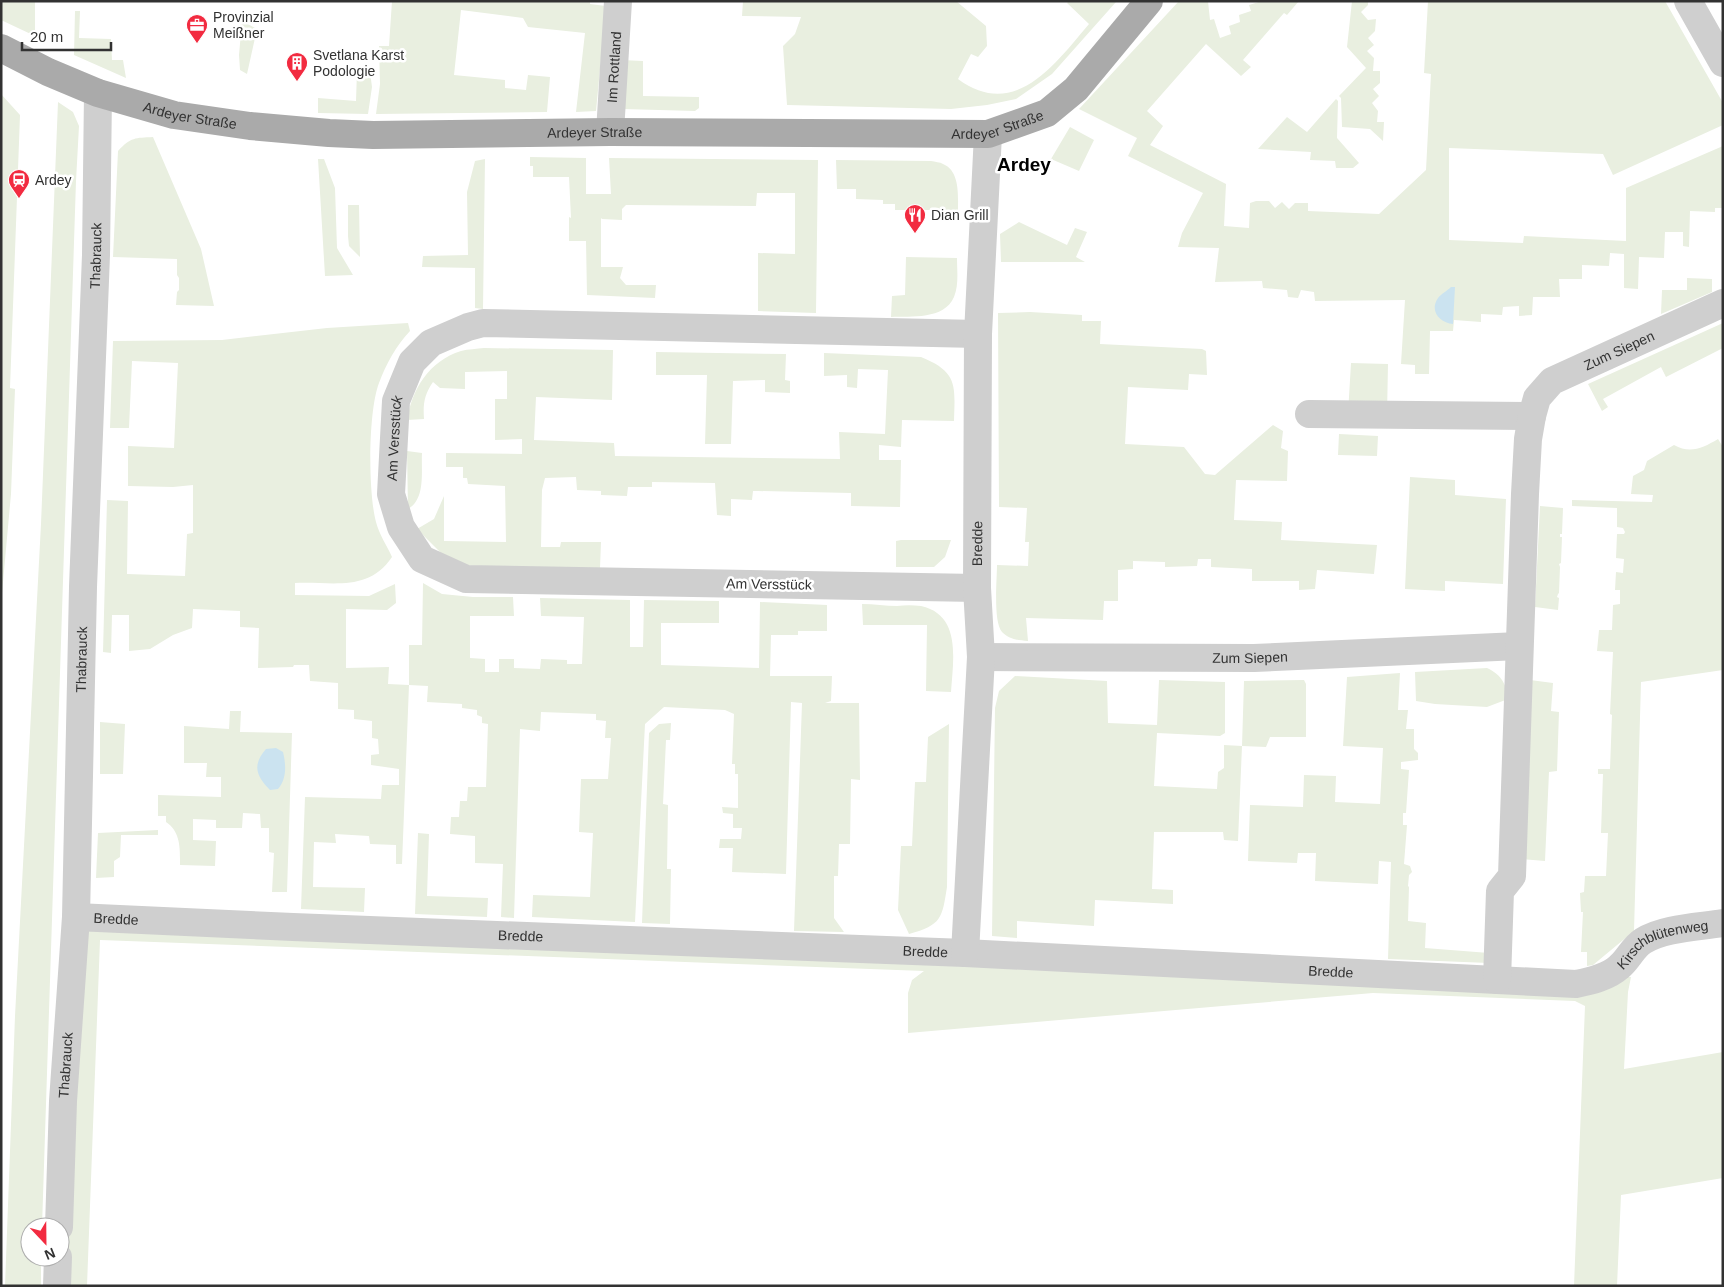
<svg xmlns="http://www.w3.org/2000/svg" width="1724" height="1287" viewBox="0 0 1724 1287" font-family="Helvetica,sans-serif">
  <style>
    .green { fill: #e9efe0 }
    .water { fill: #cbe3f0 }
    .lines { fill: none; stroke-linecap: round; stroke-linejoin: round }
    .minor { stroke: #cfcfcf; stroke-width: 28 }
    .major { stroke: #aaa; stroke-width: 28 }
    .labels { text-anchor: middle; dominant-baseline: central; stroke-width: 5; stroke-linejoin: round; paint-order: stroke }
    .poi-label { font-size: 14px; fill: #323232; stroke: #fff; text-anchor: start }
    .street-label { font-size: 14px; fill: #323232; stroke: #fff }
    .district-label { font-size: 19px; font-weight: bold; fill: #000; stroke: #fff }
  </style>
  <rect width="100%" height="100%" fill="#fff"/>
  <path class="green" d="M1,1H35V36L1,20Z
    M392,1H590V4L606,6L596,111L576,112L585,33L528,27L523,18L461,10L454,75L505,80V88L526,90L528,75L550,77L547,112L376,114L380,84L379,46H389Z
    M743,1H956L986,26L987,46L978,57L971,54L958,79C1015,121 1055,64 1089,24L1067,3L1069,1L1116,2L1052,74L1016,99L987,105L951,109L787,105L783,46L795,34L801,17L742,16Z
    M1179,1H1208L1210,20L1214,19L1220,38L1231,34L1229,26L1240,22L1239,15L1251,11L1249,5L1262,1H1299L1287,15L1284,13L1243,60L1251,67L1241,76L1206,44L1147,111L1163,126L1150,145L1226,184L1224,226L1249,228L1250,203L1256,201H1269L1275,208L1282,202L1289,209L1295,203H1308V211L1379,214L1426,170L1431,74L1424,73L1428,1H1665L1723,103V125L1613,175L1603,154L1449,148V240L1523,243L1524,236L1626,241V188L1723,146V208H1715V212L1690,211L1689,247L1683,246V232H1665L1664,258L1639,257L1638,289L1624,288V254L1610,253L1609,266L1582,265V279H1559L1560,297H1533L1532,315L1519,316V306L1503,307L1502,315L1481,314V322L1454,320L1453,331H1430L1429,374H1415V365L1401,364L1405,300L1315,301L1314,292L1301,290L1298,298L1288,297L1287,290L1263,288L1262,281L1215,282L1219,248L1178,247L1182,233L1203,193L1128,156L1137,138L1079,109Z
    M1352,1H1368V5L1361,12L1368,20L1376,19L1375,31L1368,38L1374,45L1367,51L1374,58L1373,71H1380V83L1373,89L1379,96L1372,103L1378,111L1377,122H1384L1383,141L1370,129L1342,127L1341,98L1339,96L1366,68L1347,47Z
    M75,11H80L79,38L111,39L112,60H123L126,78L74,55Z
    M242,21L257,29L247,74L240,70L239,55Z
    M621,60L643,61V96L699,97V108L695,111L623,109Z
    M357,71L370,72L372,87L368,114L318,113V98L356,101Z
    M1,94L20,115L10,388L15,389L11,494L1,604Z
    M1336,99L1338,101L1337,138L1359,163L1353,168H1336L1335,161L1310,160L1311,152L1258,149L1287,117L1307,132Z
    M58,102L73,112L79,126L76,181L42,1227H30V1257H41V1286H5L15,1016L41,524Z
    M1070,127L1094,140L1079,171L1051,159Z
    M153,137L201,249L214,306L176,305L177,292L179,290V278L177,275V259L113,257L118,151C131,137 135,138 153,137Z
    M530,157L586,158V194H611L609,158L818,160L816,313L758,311V253L795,254V193H757L756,206L626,205L622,209V220L602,219L601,218V267H623L620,278L626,285H656L655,298L587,295L586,241H569V217L571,218L569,177H533V166H530Z
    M318,159H324L335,188L337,248L353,275L325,276Z
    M485,159L483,309L475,308V268L422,267L423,256L468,255L467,192L475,161Z
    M836,160L931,161C935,162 940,162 943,164C960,171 958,195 958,210H895V204H883V200L856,199V189H837Z
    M348,205H359L360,257L349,246L348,236Z
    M1019,222L1067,245L1075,228L1087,232L1076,257L1085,262H1001L1000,234Z
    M906,257L957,258C957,270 959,285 954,297C944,320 911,316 891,317L892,296L905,295Z
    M1687,278L1712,279V292L1661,314L1662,290H1687Z
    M1030,312L1082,315V321H1101L1100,344L1202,349L1206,351L1207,375L1189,374L1188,390L1128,387L1125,444L1184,447L1205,474L1215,475L1273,425L1283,431L1281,448L1288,451L1287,481L1236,480L1234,520L1282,522L1281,540L1377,545L1374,574L1317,570L1315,589L1299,590V581H1252V569L1211,567V559H1198L1197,566L1165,567V562L1133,561V569L1118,570V601H1104L1103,620L1026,618L1028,641C1018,640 1010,640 1002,632C993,622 997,579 997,565L1028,566L1029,542H1025L1027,508L999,507L998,313Z
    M408,323L410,331C396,346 386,364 379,383C368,412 368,492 376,522C379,534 387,546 392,557C368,593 331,581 295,583V595L369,596L395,584L396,603L387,610L346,609V668L389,667L388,684L409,685V645H422L423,583L442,594L473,597H513L514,616H470V658L485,659V672H499V659H514V668L540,669L541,659L567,660V664H582L584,617L541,616L540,598L630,600V647H643L644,600L719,601V623H661V665L759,668L760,602L827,605V631H798V635H771L770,676H832L831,701L825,703H859L860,780L851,779L850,844H839L838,876H834V918L844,932L794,931L802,703L791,702L786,874L732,872L733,848H719L720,839H741L742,828H733V814L723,813L722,807L738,808V774H735V764H732L734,714L725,710L664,707L645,724L635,922L532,917L533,895L590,897L593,833L579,832L581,779H608L611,738H605L606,721L596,720V714L541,712L540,731L520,729L514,918L501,917L503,864L475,863V836L450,834L451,817H459L460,801H467L468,787H486L488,724L482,723V717L477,715V710L462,708V704L427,702L428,686L409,685L402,864H396V845L370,844L369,836L335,834L336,843L314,842L313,887L365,888L364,912L301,909L305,797L381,799L382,785H399V769L371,765V755L379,754L378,739L372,738V721L354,719V710L338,709V683L310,681L309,665H294L293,667L258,668L259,628L240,627V611L193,609L192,628L173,635L150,649L129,651V615H112L111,653L103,652L107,500L128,501L127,574L185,576L187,534L193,533V485L173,487L128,486V446L174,448L178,363L132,361L129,428H110L113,341L222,340L327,328Z
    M1723,323V348L1666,377L1661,367L1603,399L1608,407L1602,411L1588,384Z
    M484,348L613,350L612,400L536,397L534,440L614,443L615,456L840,459L839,432L885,434L888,370L858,369L857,388L847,387V375L824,376V353L921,357C958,372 955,385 954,421L902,420L901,447L879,445V460H901L900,507L851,506V493L758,491H753L752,500L731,499V516L717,515L715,483L652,482V487H628L627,496L601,495V491L577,490L576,477L545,478L542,490L541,547H560L561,542H601L600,568H483L466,565L442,554L417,529L434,519L444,496V541L506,542L505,486L468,484L467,478H463V467H446V453L522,454V439L495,440V399H507V371L465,372V389L440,388L433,382C424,395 423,404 424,419L407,420C412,389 429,361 461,351C468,349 477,349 484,348Z
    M656,352L786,354L785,380L790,381V393L765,392V380L733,381L731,444H705L707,375H656Z
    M1351,363L1388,364L1387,415L1348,414Z
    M1339,434L1378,436L1377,456L1338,455Z
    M1718,439L1723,447V670L1641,682L1634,931L1593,965L1587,966V952H1581L1583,912H1581L1580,893L1584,892L1585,876H1606L1608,833H1601L1603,774H1598V769H1610L1612,715L1610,714L1613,652L1597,651L1599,630H1612L1613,605L1620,604V590H1615L1616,572L1623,573L1624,559L1616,558L1617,534H1624L1625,532L1623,528L1617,527V508L1572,506V500L1652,502L1653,495L1631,494L1633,476L1644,470L1647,461L1674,445C1690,454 1703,448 1718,439Z
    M407,451L422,453C421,471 426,499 408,509Z
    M1410,477L1455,480V495L1506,499L1503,584L1445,581V591L1405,589Z
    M1540,506L1563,508L1562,534H1560V537H1562L1561,563L1559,564L1560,567L1559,593L1558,594L1557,597L1559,598L1558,610L1535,607Z
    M901,540H951L945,557L934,567H896V541Z
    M862,604C874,604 886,606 897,606C905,605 913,605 921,606C962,615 953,661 951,692L926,691L927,625H863Z
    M1487,668C1502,675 1506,684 1508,699L1487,707L1435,704L1416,701L1415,672Z
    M1400,673L1398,710H1408L1406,729H1414V749L1418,753V760L1401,762V769L1409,770L1406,813H1403V825H1407L1404,864L1410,866L1412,872L1409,875L1408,886L1409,887L1408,921L1426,923L1425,948L1489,953V963L1388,959L1391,862L1379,861L1378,884L1315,881L1316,853H1298L1297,863L1248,861L1250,805L1303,807L1304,775L1336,776L1335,802L1380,804L1383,748L1343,746L1347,677Z
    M1015,676L1107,681L1108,723L1157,725L1159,680L1225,682V733L1220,736L1157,733L1154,786L1217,789L1218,772L1224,768V745L1242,746L1244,681L1304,680L1306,684V737H1270L1266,747L1242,746L1238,841L1224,840L1223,832H1154L1152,889L1173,890V904L1095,900L1094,926L1017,921V938L992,936L995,708L999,691Z
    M1530,680L1553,683L1551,711L1559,712L1557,771L1549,772L1545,861L1522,859Z
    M230,711H241L240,732L292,733L287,892H272L274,853L269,852V828H261L260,814L243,813L242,828H216V820L193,819V840L216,841L215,866L180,865C180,849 181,832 166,822V816H158V795L221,797V777H206L207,763H184V726L229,729Z
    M100,722L125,724L123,774H100Z
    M671,723L670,740H666L663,804L668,805L667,869H671L670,924L642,923L649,733L659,724Z
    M949,724L947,887C942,918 942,925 909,934L898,910L901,846H912L915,782H926L928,737Z
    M158,830V835H121L120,857L114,861V877L96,878L98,833Z
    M418,833L429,834L427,896L488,898L487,917L415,914Z
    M76,917L1631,977L1628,992L1624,1069L1723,1052V1178L1621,1195L1617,1286H1574L1585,1006L1575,1001L1373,993L908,1033V993L912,980L924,971L100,940L87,1286H57L60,1257V1227Z"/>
  <path class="water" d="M1451,287H1455L1453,324C1440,323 1429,311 1438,298C1441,294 1447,291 1451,287Z
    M276,748L283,752C286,764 287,779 278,789L270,790C256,776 252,765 266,749Z"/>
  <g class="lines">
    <g class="minor">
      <path d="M1688,1L1723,63"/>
      <path id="s1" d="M610,132L618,1"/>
      <path d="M1309,414L1532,416"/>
      <path id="s2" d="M977,588L466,579L422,559L401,527L391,494L396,401L412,362L431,343L468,327L483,323L978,334"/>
      <path id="s3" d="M981,657L1254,658L1519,646"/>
      <path id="s4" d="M76,917L293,927L965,953L1576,984C1591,981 1608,977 1619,967C1629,959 1632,948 1643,941C1663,928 1699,927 1723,923"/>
      <path id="s5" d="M965,953L981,657L977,588L978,334L988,134"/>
      <path id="s6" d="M1497,980L1500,891L1512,876L1525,494L1528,439L1532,416L1537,398L1552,381L1723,303"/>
      <path id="s7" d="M59,1227L63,1101L76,917L83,587L96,255L98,93"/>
      <path d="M57,1286L58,1257"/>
    </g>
    <path class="major" id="s8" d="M1,48L48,72L98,93L174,115L250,126L329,133L373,135L610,132L988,134L1047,113L1076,89L1149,1"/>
  </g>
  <defs>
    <g id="office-pin" transform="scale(1.125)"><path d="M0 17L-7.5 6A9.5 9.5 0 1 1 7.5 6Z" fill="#f22b40" stroke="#fff"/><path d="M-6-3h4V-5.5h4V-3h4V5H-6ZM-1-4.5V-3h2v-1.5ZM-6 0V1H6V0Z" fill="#fff"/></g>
    <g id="building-pin" transform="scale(1.125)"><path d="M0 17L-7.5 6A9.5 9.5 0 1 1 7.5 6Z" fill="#f22b40" stroke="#fff"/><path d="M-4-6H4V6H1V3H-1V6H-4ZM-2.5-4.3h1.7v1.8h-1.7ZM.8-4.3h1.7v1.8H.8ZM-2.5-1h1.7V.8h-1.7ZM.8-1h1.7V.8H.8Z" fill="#fff"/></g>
    <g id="station-pin" transform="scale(1.125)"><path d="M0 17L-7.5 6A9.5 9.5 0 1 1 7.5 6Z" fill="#f22b40" stroke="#fff"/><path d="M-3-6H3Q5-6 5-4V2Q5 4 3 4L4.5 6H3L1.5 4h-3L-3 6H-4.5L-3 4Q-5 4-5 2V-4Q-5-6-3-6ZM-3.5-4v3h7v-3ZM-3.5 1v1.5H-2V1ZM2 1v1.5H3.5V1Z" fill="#fff"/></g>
    <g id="restaurant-pin" transform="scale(1.125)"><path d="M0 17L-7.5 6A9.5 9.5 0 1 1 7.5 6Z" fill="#f22b40" stroke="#fff"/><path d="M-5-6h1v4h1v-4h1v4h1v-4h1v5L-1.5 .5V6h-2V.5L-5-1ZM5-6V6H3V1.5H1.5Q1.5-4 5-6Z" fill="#fff"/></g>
  </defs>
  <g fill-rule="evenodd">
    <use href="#office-pin" x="197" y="25"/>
    <use href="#building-pin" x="297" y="63"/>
    <use href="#station-pin" x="19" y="180"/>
    <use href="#restaurant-pin" x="915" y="215"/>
  </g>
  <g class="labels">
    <g class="poi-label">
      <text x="213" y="17">Provinzial<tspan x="213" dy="16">Meißner</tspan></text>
      <text x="313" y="55">Svetlana Karst<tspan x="313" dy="16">Podologie</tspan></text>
      <text x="35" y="180">Ardey</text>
      <text x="931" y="215">Dian Grill</text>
    </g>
    <g class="street-label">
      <text stroke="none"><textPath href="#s1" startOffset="65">Im Rottland</textPath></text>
      <text stroke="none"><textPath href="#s8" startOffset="202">Ardeyer Straße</textPath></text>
      <text stroke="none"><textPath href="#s8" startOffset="1012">Ardeyer Straße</textPath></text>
      <text stroke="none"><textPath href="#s8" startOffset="608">Ardeyer Straße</textPath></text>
      <text stroke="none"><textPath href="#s7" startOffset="972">Thabrauck</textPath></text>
      <text stroke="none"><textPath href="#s6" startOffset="684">Zum Siepen</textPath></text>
      <text stroke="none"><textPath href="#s2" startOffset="688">Am Versstück</textPath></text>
      <text stroke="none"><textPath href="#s5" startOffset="410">Bredde</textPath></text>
      <text transform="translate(769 584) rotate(1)">Am Versstück</text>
      <text stroke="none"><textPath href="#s3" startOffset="269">Zum Siepen</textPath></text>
      <text stroke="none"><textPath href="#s7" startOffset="568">Thabrauck</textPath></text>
      <text stroke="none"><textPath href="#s4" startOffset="40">Bredde</textPath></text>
      <text stroke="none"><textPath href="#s4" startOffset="445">Bredde</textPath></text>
      <text stroke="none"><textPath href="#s4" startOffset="1600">Kirschblütenweg</textPath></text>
      <text stroke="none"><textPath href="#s4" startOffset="850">Bredde</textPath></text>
      <text stroke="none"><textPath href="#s4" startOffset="1256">Bredde</textPath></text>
      <text stroke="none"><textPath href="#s7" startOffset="162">Thabrauck</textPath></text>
    </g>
    <g class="district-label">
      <text x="1024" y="164">Ardey</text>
    </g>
  </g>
  <rect width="1724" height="1287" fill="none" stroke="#323232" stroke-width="5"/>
  <g transform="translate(45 1242) rotate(158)"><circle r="24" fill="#ffffff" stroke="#adadad"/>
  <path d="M0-4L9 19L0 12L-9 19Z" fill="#f22b40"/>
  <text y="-8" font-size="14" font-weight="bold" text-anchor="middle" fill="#323232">N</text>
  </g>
  <path d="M22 42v8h89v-8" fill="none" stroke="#323232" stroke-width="2.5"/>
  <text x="30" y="42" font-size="15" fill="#323232" stroke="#ffffff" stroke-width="4" paint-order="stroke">20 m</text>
</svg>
